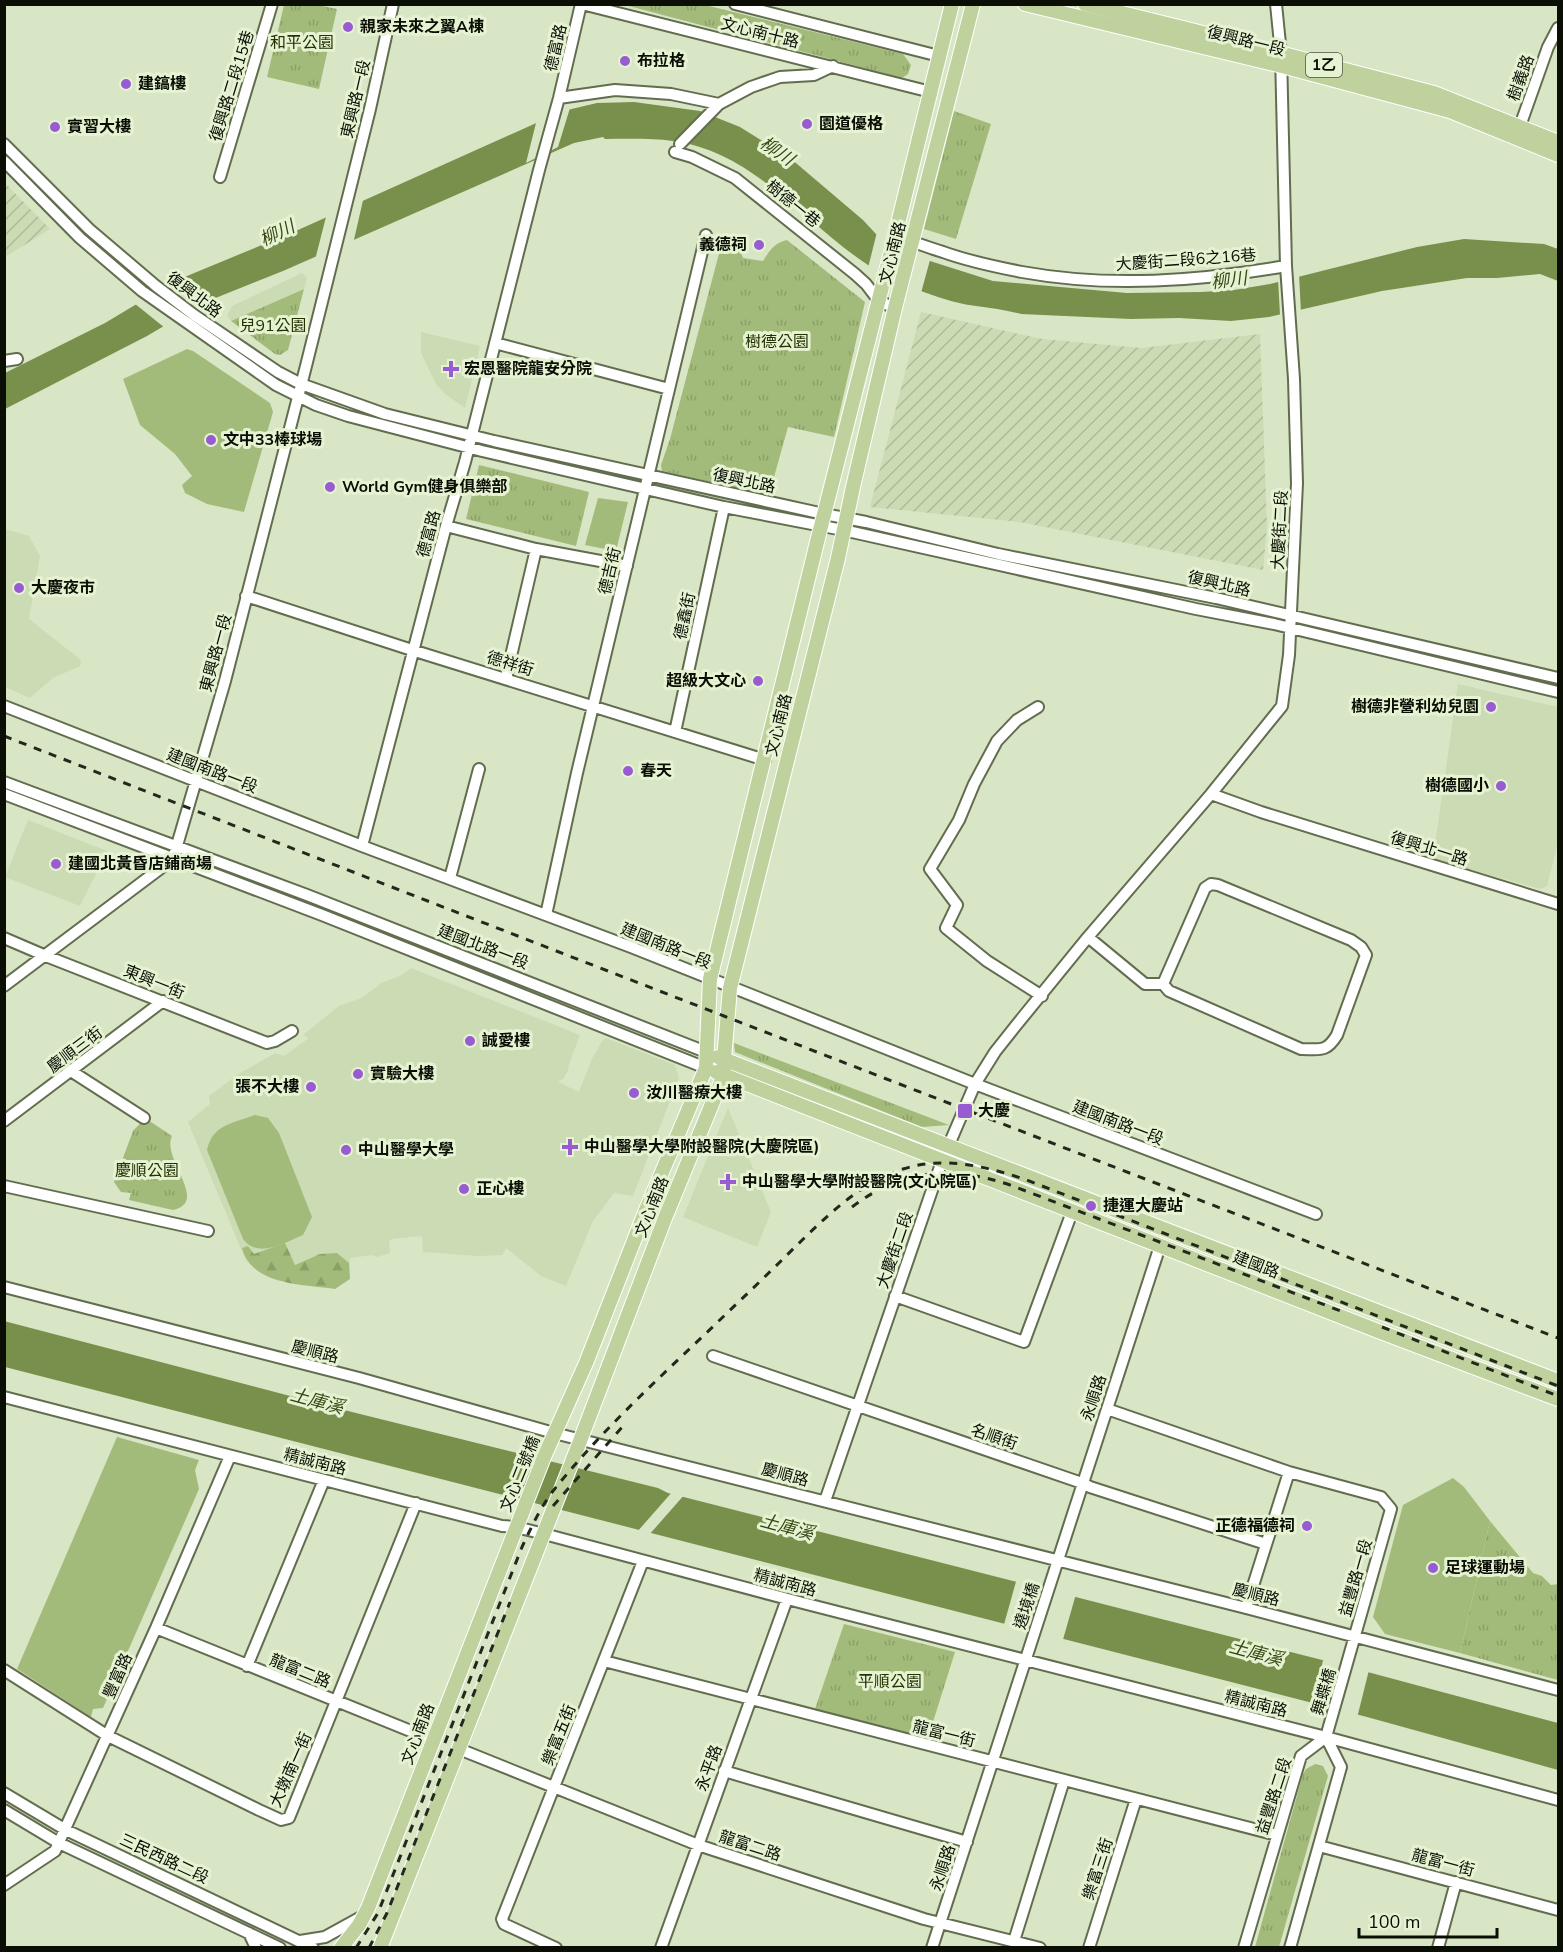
<svg xmlns="http://www.w3.org/2000/svg" width="1563" height="1952" viewBox="0 0 1563 1952" font-family="'Nunito Sans','Noto Sans TC',sans-serif">
  <style>
    .built { fill: #cbdbb3 }
    .industrial { fill: url(#industrial-furrows) }
    .grass { fill: url(#grass-tufts) }
    .forest { fill: url(#forest-firs) }
    .pitch { fill: #a3bb7a }
    .water { fill: #78904c }
    .pier { fill: #d9e6c5 }
    .lines { fill: none; stroke-linecap: round; stroke-linejoin: round }
    .minor-casing { stroke: #626d50; stroke-width: 14 }
    .major-casing { stroke: #fff; stroke-width: 16 }
    .minor { stroke: #fff; stroke-width: 10 }
    .major { stroke: #bfd29d; stroke-width: 14 }
    .rail { stroke: #22281b; stroke-width: 3; stroke-dasharray: 8 8; stroke-linecap: butt }
    .poi-dot { fill: #985bd2; stroke: #e6f3d2; stroke-width: 2 }
    .labels { text-anchor: middle; dominant-baseline: central; stroke-width: 6; stroke-linejoin: round; paint-order: stroke }
    .shield { fill: #e6f3d2; stroke: #4c5342; stroke-width: 1.5 }
    .shield-label { font-size: 15px; font-weight: bold; fill: #0a0e04 }
    .poi-label { font-size: 16px; font-weight: bold; fill: #0a0e04; stroke: #e6f3d2; text-anchor: start }
    .street-label { font-size: 16px; fill: #0a0e04; stroke: #e6f3d2 }
    .park-label { font-size: 16px; fill: #233200; stroke: #e6f3d2 }
    .water-label { font-size: 18px; font-style: italic; fill: #374714; stroke: #e6f3d2 }
  </style>
  <defs>
    <pattern id="industrial-furrows" width="10" height="10" patternUnits="userSpaceOnUse" patternTransform="scale(1.5)"><rect width="10" height="10" fill="#cbdbb3"/><path d="M-1 1l2-2M0 10L10 0M9 11l2-2" fill="none" stroke="#adbb98"/></pattern>
    <pattern id="grass-tufts" width="24" height="20" patternUnits="userSpaceOnUse" patternTransform="scale(1.5)"><rect width="24" height="20" fill="#a3bb7a"/><path d="M3 7l-1-3M5 7V3M7 7l1-3M15 17l-1-3M17 17v-4M19 17l1-3" fill="none" stroke="#8ba068"/></pattern>
    <pattern id="forest-firs" width="22" height="20" patternUnits="userSpaceOnUse" patternTransform="scale(1.5)"><rect width="22" height="20" fill="#a3bb7a"/><path d="M5 1l3.5 6h-7zM16 11l3.5 6h-7z" fill="#8ba068"/></pattern>
  </defs>
  <rect width="100%" height="100%" fill="#d9e6c5"/>
  <path class="built" d="M302,273L307,278L304,289L231,321L227,315L232,306Z
    M421,332L480,346L465,408L445,394L436,384L421,353Z
    M5,529L29,536L40,556L29,619L81,660L80,666L53,678L30,698L5,687Z
    M1458,684L1558,707V843L1547,886L1540,889L1433,859Z
    M28,820L107,851L80,906L5,877Z
    M411,968L580,1035L568,1067L569,1068L564,1078L558,1082L579,1092L592,1059L602,1041L606,1038L675,1065L679,1078L633,1196L614,1193L593,1221L566,1286L541,1276L506,1248L502,1255L478,1256L423,1252L422,1236L392,1239L389,1241L390,1253L377,1257L372,1255L350,1258L349,1273H270L246,1261L188,1122L210,1104L209,1096L237,1075L275,1053L284,1056L309,1038L303,1035L339,1006L362,998L381,983L400,976Z
    M728,1108L771,1212L757,1247L683,1217Z"/>
  <path class="industrial" d="M5,183L50,229L5,257Z
    M921,312L1042,339L1142,348L1260,334L1267,526L1263,570L1020,522L870,507Z"/>
  <path class="grass" d="M284,5H318L337,9L319,89L267,77Z
    M625,5H705L903,54L911,65L908,74L902,78Z
    M954,111L991,124L956,239L924,229Z
    M787,240L865,302L834,437L788,427L769,495L662,471L661,465L670,439L721,246L740,250L743,258L763,261C770,250 774,243 787,240Z
    M304,289L288,350L280,355L275,354L231,321Z
    M479,465L589,492L576,546L466,519Z
    M734,1043L949,1125L922,1127L735,1052Z
    M145,1118L172,1136C161,1159 210,1202 173,1210L129,1200L131,1193L121,1192L114,1182L133,1131Z
    M1490,1521L1533,1573L1542,1576L1551,1585L1558,1584V1680L1460,1653Z
    M844,1624L955,1652L928,1738L815,1709Z
    M1315,1764L1323,1766L1328,1776L1279,1947H1255L1303,1774L1306,1769Z"/>
  <path class="forest" d="M285,1243L295,1265L320,1254L337,1253L349,1263L350,1279L335,1289C303,1284 252,1286 242,1248L248,1246L254,1254Z"/>
  <path class="pitch" d="M187,349L193,351L270,403L273,412L244,512L207,504L185,493L182,485L192,476L175,454L140,425L123,379Z
    M598,498L628,502L616,551L585,545Z
    M255,1115L268,1118L279,1133L312,1217L303,1235C284,1243 258,1259 243,1239L207,1150C213,1124 232,1124 255,1115Z
    M117,1437L199,1460L195,1470L199,1489L103,1708L93,1709L91,1717L17,1669Z
    M1453,1478L1464,1487L1490,1521L1460,1653L1385,1634L1373,1617L1403,1505Z"/>
  <path class="water" d="M634,102L700,111L740,127L790,158L863,220L889,248L993,281L1127,293L1201,292L1234,290L1270,284L1417,247L1464,239L1544,244L1558,249V281L1540,274L1497,278H1467L1382,291L1269,317L1231,321L1179,318L1131,319L1021,314C1006,310 992,308 976,306C950,303 914,289 890,278C814,239 763,153 673,141C651,138 627,139 605,139L603,137L574,143L283,271L203,303L147,336L5,409V373L105,323L175,281L298,230L563,111L597,103Z
    M4,1321L340,1409L658,1488L668,1493L1334,1663L1558,1723V1770L1367,1717L5,1367Z"/>
  <path class="pier" d="M570,108L558,147L526,163L537,119Z
    M364,196L353,244L315,260L327,213Z
    M877,232L891,246L930,260L921,293L890,281L868,268Z
    M1299,274L1301,313L1280,315L1278,279Z
    M173,279L206,305L165,328L134,303Z
    M673,1491L685,1494L649,1535L637,1532Z
    M1017,1578L1076,1594L1062,1643L1003,1628Z
    M1324,1657L1369,1670L1357,1718L1311,1706Z"/>
  <g class="lines">
    <g class="minor-casing">
      <path id="minor" d="M582,4L931,92
        M735,4L939,56
        M559,98L615,90L671,94L719,104
        M1522,132L1520,126L1548,47L1558,28
        M4,144L89,229L156,286L194,315L278,372L301,384L385,414L494,441L824,514L866,522L998,554L1216,598L1558,678
        M680,144L719,104L751,87L780,77L814,75L833,66
        M675,152L692,157L735,178L855,274L866,284L879,301L895,308
        M4,161L80,238L142,291L276,385L316,405L348,416L482,451L724,507L843,530L1196,609L1274,624L1558,692
        M220,177L272,4
        M895,236C911,241 927,247 943,252C968,261 996,267 1022,272C1110,288 1199,281 1286,266
        M495,343L669,389
        M4,361L17,359
        M446,526L536,549L627,566
        M246,596L415,651L765,760
        M507,679V673L536,549
        M4,706L362,846L631,947L975,1084L1316,1214
        M1038,707L1017,720L997,741L974,784L959,820L930,869L957,905L946,928L987,961L1042,996
        M675,732L724,507
        M4,782L307,895L706,1052
        M4,794L322,915L706,1068
        M1211,794L1261,812L1558,904
        M362,846L446,526L465,462L539,170L559,98L581,4
        M450,878L479,769
        M546,915L577,773L706,235
        M1088,937L1145,984H1163L1205,888L1211,884L1218,885L1351,940L1361,947L1366,955L1337,1035C1326,1053 1320,1049 1301,1049L1169,991L1163,984
        M4,938L46,956L267,1043L275,1041L292,1031
        M4,986L173,859L225,681L306,366L370,109L393,4
        M71,1071L144,1118
        M4,1121L163,1001
        M4,1186L208,1231
        M4,1287L359,1378L554,1433L1246,1608L1558,1690
        M895,1296L1024,1342L1072,1212
        M713,1356L1082,1483L1090,1487L1266,1544
        M4,1397L502,1526L516,1527L544,1534L799,1602L1326,1737L1558,1800
        M1107,1409L1289,1472
        M825,1501L942,1161L975,1084L995,1052L1014,1028L1088,937L1211,794L1282,706L1289,655L1297,483L1294,379L1286,266L1281,54L1276,4
        M1246,1608L1289,1472L1381,1497L1391,1509L1326,1737
        M156,1628L433,1740
        M604,1661L1277,1835
        M247,1666L324,1480
        M4,1670L108,1736L259,1810L281,1820L289,1818L416,1503
        M459,1749L698,1845L924,1919L1040,1948
        M724,1771L967,1842
        M4,1793L66,1830L313,1948
        M4,1810L59,1843L280,1948
        M1319,1846L1558,1910
        M4,1885L55,1851L156,1628L230,1456
        M249,1933L256,1948
        M300,1941L325,1937L365,1915
        M1014,1941L1064,1780
        M556,1948L504,1924L502,1919L643,1561
        M661,1948L787,1599
        M932,1948L1160,1246
        M1089,1948L1136,1799
        M1244,1948L1301,1756L1326,1737
        M1290,1948L1341,1767L1326,1737
        M1438,1948L1456,1882"/>
    </g>
    <g class="major-casing">
      <path id="major" d="M1025,4L1282,66L1450,111L1558,155
        M1085,4L1187,29L1434,93L1558,142
        M718,1057L1558,1381
        M716,1072L1378,1331L1558,1399
        M341,1948L359,1925L368,1908L544,1457L586,1363L646,1210L706,1068L710,979L819,534L893,244L952,4
        M380,1948L572,1462L665,1218L724,1075V1059L730,988L838,558L853,487L895,308L973,4"/>
    </g>
    <use href="#minor" class="minor"/>
    <use href="#major" class="major"/>
    <path class="rail" d="M4,736C522,938 1040,1139 1558,1338
      M852,1207C902,1169 951,1165 1010,1185L1346,1313
      M1382,1327L1558,1396
      M553,1506L624,1425
      M356,1948L378,1913L522,1547C531,1528 540,1508 553,1491C604,1427 666,1372 725,1315C748,1293 771,1271 794,1248C826,1217 859,1183 903,1169C944,1156 984,1166 1024,1179L1558,1386
      M369,1948L387,1913L510,1602"/>
  </g>
  <g class="poi-dot">
    <circle cx="348" cy="27" r="6"/>
    <circle cx="625" cy="61" r="6"/>
    <circle cx="126" cy="84" r="6"/>
    <circle cx="807" cy="124" r="6"/>
    <circle cx="55" cy="127" r="6"/>
    <circle cx="759" cy="245" r="6"/>
    <path d="M448 360h6v6h6v6h-6v6h-6v-6h-6v-6h6z"/>
    <circle cx="211" cy="440" r="6"/>
    <circle cx="330" cy="487" r="6"/>
    <circle cx="19" cy="588" r="6"/>
    <circle cx="758" cy="681" r="6"/>
    <circle cx="1491" cy="707" r="6"/>
    <circle cx="628" cy="771" r="6"/>
    <circle cx="1501" cy="786" r="6"/>
    <circle cx="56" cy="864" r="6"/>
    <circle cx="470" cy="1041" r="6"/>
    <circle cx="358" cy="1074" r="6"/>
    <circle cx="311" cy="1087" r="6"/>
    <circle cx="634" cy="1093" r="6"/>
    <rect x="957" y="1103" width="16" height="16" rx="3"/>
    <path d="M567 1138h6v6h6v6h-6v6h-6v-6h-6v-6h6z"/>
    <circle cx="346" cy="1150" r="6"/>
    <path d="M725 1173h6v6h6v6h-6v6h-6v-6h-6v-6h6z"/>
    <circle cx="464" cy="1189" r="6"/>
    <circle cx="1091" cy="1206" r="6"/>
    <circle cx="1307" cy="1526" r="6"/>
    <circle cx="1433" cy="1568" r="6"/>
  </g>
  <g class="labels">
    <rect class="shield" x="1306" y="53" width="36" height="24" rx="4.5"/>
    <g class="shield-label">
      <text x="1324" y="65">1乙</text>
    </g>
    <g class="poi-label">
      <text x="360" y="27">親家未來之翼A棟</text>
      <text x="637" y="61">布拉格</text>
      <text x="138" y="84">建鎬樓</text>
      <text x="819" y="124">園道優格</text>
      <text x="67" y="127">實習大樓</text>
      <text x="747" y="245" text-anchor="end">義德祠</text>
      <text x="464" y="369">宏恩醫院龍安分院</text>
      <text x="223" y="440">文中33棒球場</text>
      <text x="342" y="487">World Gym健身俱樂部</text>
      <text x="31" y="588">大慶夜市</text>
      <text x="746" y="681" text-anchor="end">超級大文心</text>
      <text x="1479" y="707" text-anchor="end">樹德非營利幼兒園</text>
      <text x="640" y="771">春天</text>
      <text x="1489" y="786" text-anchor="end">樹德國小</text>
      <text x="68" y="864">建國北黃昏店鋪商場</text>
      <text x="482" y="1041">誠愛樓</text>
      <text x="370" y="1074">實驗大樓</text>
      <text x="299" y="1087" text-anchor="end">張不大樓</text>
      <text x="646" y="1093">汝川醫療大樓</text>
      <text x="978" y="1111">大慶</text>
      <text x="584" y="1147">中山醫學大學附設醫院(大慶院區)</text>
      <text x="358" y="1150">中山醫學大學</text>
      <text x="742" y="1182">中山醫學大學附設醫院(文心院區)</text>
      <text x="476" y="1189">正心樓</text>
      <text x="1103" y="1206">捷運大慶站</text>
      <text x="1295" y="1526" text-anchor="end">正德福德祠</text>
      <text x="1445" y="1568">足球運動場</text>
    </g>
    <g class="street-label">
      <text transform="translate(760 33) rotate(14)">文心南十路</text>
      <text transform="translate(1246 41) rotate(14)">復興路一段</text>
      <text transform="translate(556 48) rotate(-77)">德富路</text>
      <text transform="translate(1521 78) rotate(-70)">樹義路</text>
      <text transform="translate(232 86) rotate(-73)">復興路二段15巷</text>
      <text transform="translate(356 99) rotate(-77)">東興路一段</text>
      <text transform="translate(793 204) rotate(39)">樹德一巷</text>
      <text transform="translate(893 253) rotate(-76)">文心南路</text>
      <text transform="translate(1186 260) rotate(-4)">大慶街二段6之16巷</text>
      <text transform="translate(194 295) rotate(37)">復興北路</text>
      <text transform="translate(744 481) rotate(12)">復興北路</text>
      <text transform="translate(1280 530) rotate(-87)">大慶街二段</text>
      <text transform="translate(429 534) rotate(-75)">德富路</text>
      <text transform="translate(610 571) rotate(-77)">德吉街</text>
      <text transform="translate(1219 584) rotate(13)">復興北路</text>
      <text transform="translate(685 616) rotate(-78)">德鑫街</text>
      <text transform="translate(216 653) rotate(-75)">東興路一段</text>
      <text transform="translate(510 664) rotate(17)">德祥街</text>
      <text transform="translate(779 725) rotate(-76)">文心南路</text>
      <text transform="translate(212 771) rotate(21)">建國南路一段</text>
      <text transform="translate(1429 849) rotate(17)">復興北一路</text>
      <text transform="translate(666 946) rotate(22)">建國南路一段</text>
      <text transform="translate(483 947) rotate(21)">建國北路一段</text>
      <text transform="translate(154 982) rotate(22)">東興一街</text>
      <text transform="translate(75 1050) rotate(-37)">慶順三街</text>
      <text transform="translate(1118 1123) rotate(21)">建國南路一段</text>
      <text transform="translate(652 1207) rotate(-68)">文心南路</text>
      <text transform="translate(895 1250) rotate(-71)">大慶街二段</text>
      <text transform="translate(1256 1265) rotate(21)">建國路</text>
      <text transform="translate(315 1352) rotate(14)">慶順路</text>
      <text transform="translate(1094 1398) rotate(-72)">永順路</text>
      <text transform="translate(994 1437) rotate(19)">名順街</text>
      <text transform="translate(315 1462) rotate(14)">精誠南路</text>
      <text transform="translate(520 1474) rotate(-68)">文心二號橋</text>
      <text transform="translate(785 1475) rotate(15)">慶順路</text>
      <text transform="translate(1356 1578) rotate(-74)">益豐路一段</text>
      <text transform="translate(785 1583) rotate(15)">精誠南路</text>
      <text transform="translate(1256 1595) rotate(14)">慶順路</text>
      <text transform="translate(1027 1606) rotate(-72)">遶境橋</text>
      <text transform="translate(300 1671) rotate(22)">龍富二路</text>
      <text transform="translate(118 1676) rotate(-66)">豐富路</text>
      <text transform="translate(1324 1692) rotate(-73)">舞蝶橋</text>
      <text transform="translate(1256 1704) rotate(14)">精誠南路</text>
      <text transform="translate(418 1734) rotate(-69)">文心南路</text>
      <text transform="translate(944 1734) rotate(14)">龍富一街</text>
      <text transform="translate(559 1735) rotate(-68)">樂富五街</text>
      <text transform="translate(709 1768) rotate(-70)">永平路</text>
      <text transform="translate(291 1770) rotate(-66)">大墩南一街</text>
      <text transform="translate(1274 1796) rotate(-72)">益豐路二段</text>
      <text transform="translate(750 1846) rotate(18)">龍富二路</text>
      <text transform="translate(164 1859) rotate(25)">三民西路二段</text>
      <text transform="translate(1443 1863) rotate(15)">龍富一街</text>
      <text transform="translate(943 1868) rotate(-72)">永順路</text>
      <text transform="translate(1098 1869) rotate(-72)">樂富三街</text>
    </g>
    <g class="park-label">
      <text x="302" y="43">和平公園</text>
      <text x="273" y="326">兒91公園</text>
      <text x="777" y="342">樹德公園</text>
      <text x="147" y="1171">慶順公園</text>
      <text x="890" y="1682">平順公園</text>
    </g>
    <g class="water-label">
      <text transform="translate(777 151) rotate(34)">柳川</text>
      <text transform="translate(277 233) rotate(-26)">柳川</text>
      <text transform="translate(1229 280) rotate(-7)">柳川</text>
      <text transform="translate(317 1401) rotate(15)">土庫溪</text>
      <text transform="translate(787 1527) rotate(15)">土庫溪</text>
      <text transform="translate(1256 1653) rotate(15)">土庫溪</text>
    </g>
  </g>
  <rect width="1563" height="1952" fill="none" stroke="#0a0e04" stroke-width="12"/>
  <path d="M1359 1928v9h138v-9" fill="none" stroke="#0a0e04" stroke-width="3"/>
  <text x="1368" y="1928" font-size="18" fill="#0a0e04" stroke="#e6f3d2" stroke-width="4.5" paint-order="stroke">100 m</text>
</svg>
